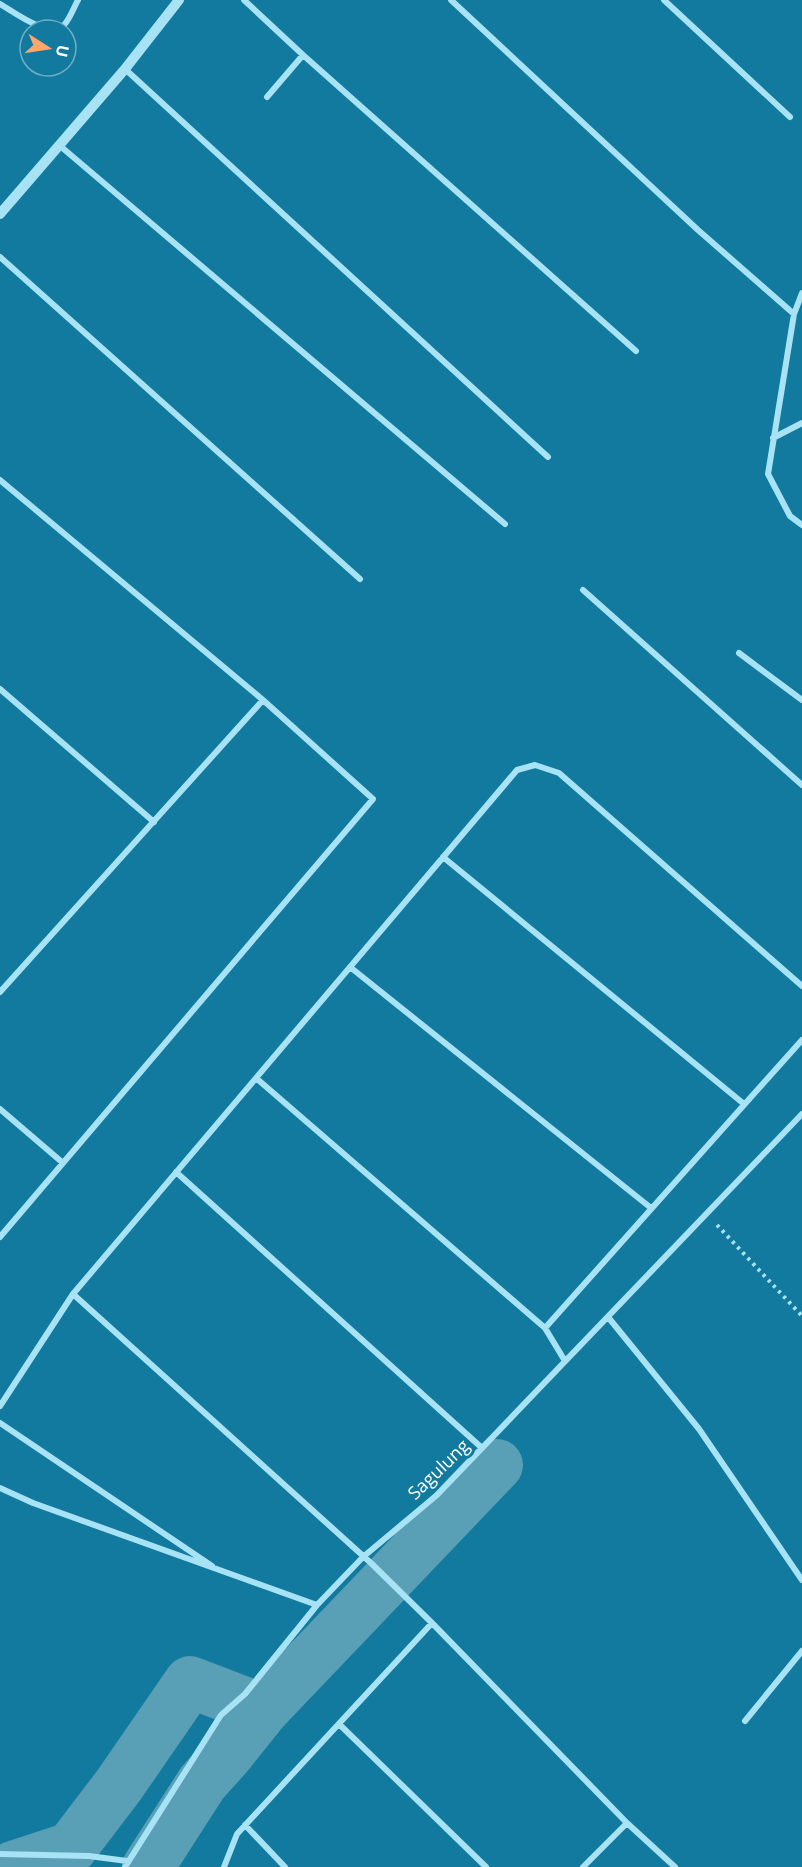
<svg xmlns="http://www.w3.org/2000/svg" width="802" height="1867" viewBox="0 0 802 1867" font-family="'Open Sans',sans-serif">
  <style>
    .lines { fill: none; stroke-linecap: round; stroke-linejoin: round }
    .river { stroke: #599fb6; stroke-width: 52 }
    .path { stroke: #a7e2f5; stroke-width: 4; stroke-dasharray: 3 4.5; stroke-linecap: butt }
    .minor { stroke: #a7e2f5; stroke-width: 6 }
    .tertiary { stroke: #a7e2f5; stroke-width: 10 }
    .labels { text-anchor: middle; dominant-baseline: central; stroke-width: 6; stroke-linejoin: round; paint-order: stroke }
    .street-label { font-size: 18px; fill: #fff; stroke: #117a9e }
  </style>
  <rect width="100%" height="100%" fill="#117a9e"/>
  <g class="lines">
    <path class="river" d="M263,1710L497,1465
      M13,1867L71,1848L119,1785L190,1682L263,1710L228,1754L202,1783L148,1867"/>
    <path class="path" d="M717,1225L802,1316"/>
    <path class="minor" d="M244,0L303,55L636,351
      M451,0L698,230L794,314
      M664,0L790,117
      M0,4C14,12 49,39 64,25C70,19 74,7 78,0
      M125,69L548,457
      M267,97L303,55
      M59,145L505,524
      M0,257L360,579
      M802,293L794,314L768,474L790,516L802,525
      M773,438L802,423
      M0,480L263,700L373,799L0,1237
      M583,590L802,785
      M739,653L802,700
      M0,689L154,822
      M443,857L744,1104
      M350,967L651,1208
      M0,992L263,700
      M256,1078L545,1328L565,1361
      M0,1109L63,1163
      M176,1172L482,1448
      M73,1294L372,1564L432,1623L627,1823L675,1867
      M608,1317L699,1429L802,1580
      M545,1328L802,1040
      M0,1406L73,1294L517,770L535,765L559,773L802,986
      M0,1423L212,1566
      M0,1488L33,1503L317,1605
      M745,1721L802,1651
      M339,1724L486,1867
      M245,1825L285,1867
      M0,1854L89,1856L127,1861
      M125,1867L221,1715L245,1694L317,1605L363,1557L437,1495L802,1114
      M224,1867L237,1834L432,1623
      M583,1867L627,1823"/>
    <path class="tertiary" d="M0,214L125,69L179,0"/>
  </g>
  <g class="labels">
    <g class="street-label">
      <text transform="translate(438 1469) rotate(-44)">Sagulung</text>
    </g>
  </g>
  <g transform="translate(48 48) rotate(102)"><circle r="28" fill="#117a9e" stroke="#70afc5" stroke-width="1.5"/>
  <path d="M0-4.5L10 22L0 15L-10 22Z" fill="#ffa76b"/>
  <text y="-9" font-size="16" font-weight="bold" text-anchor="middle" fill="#ffffff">U</text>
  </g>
</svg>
